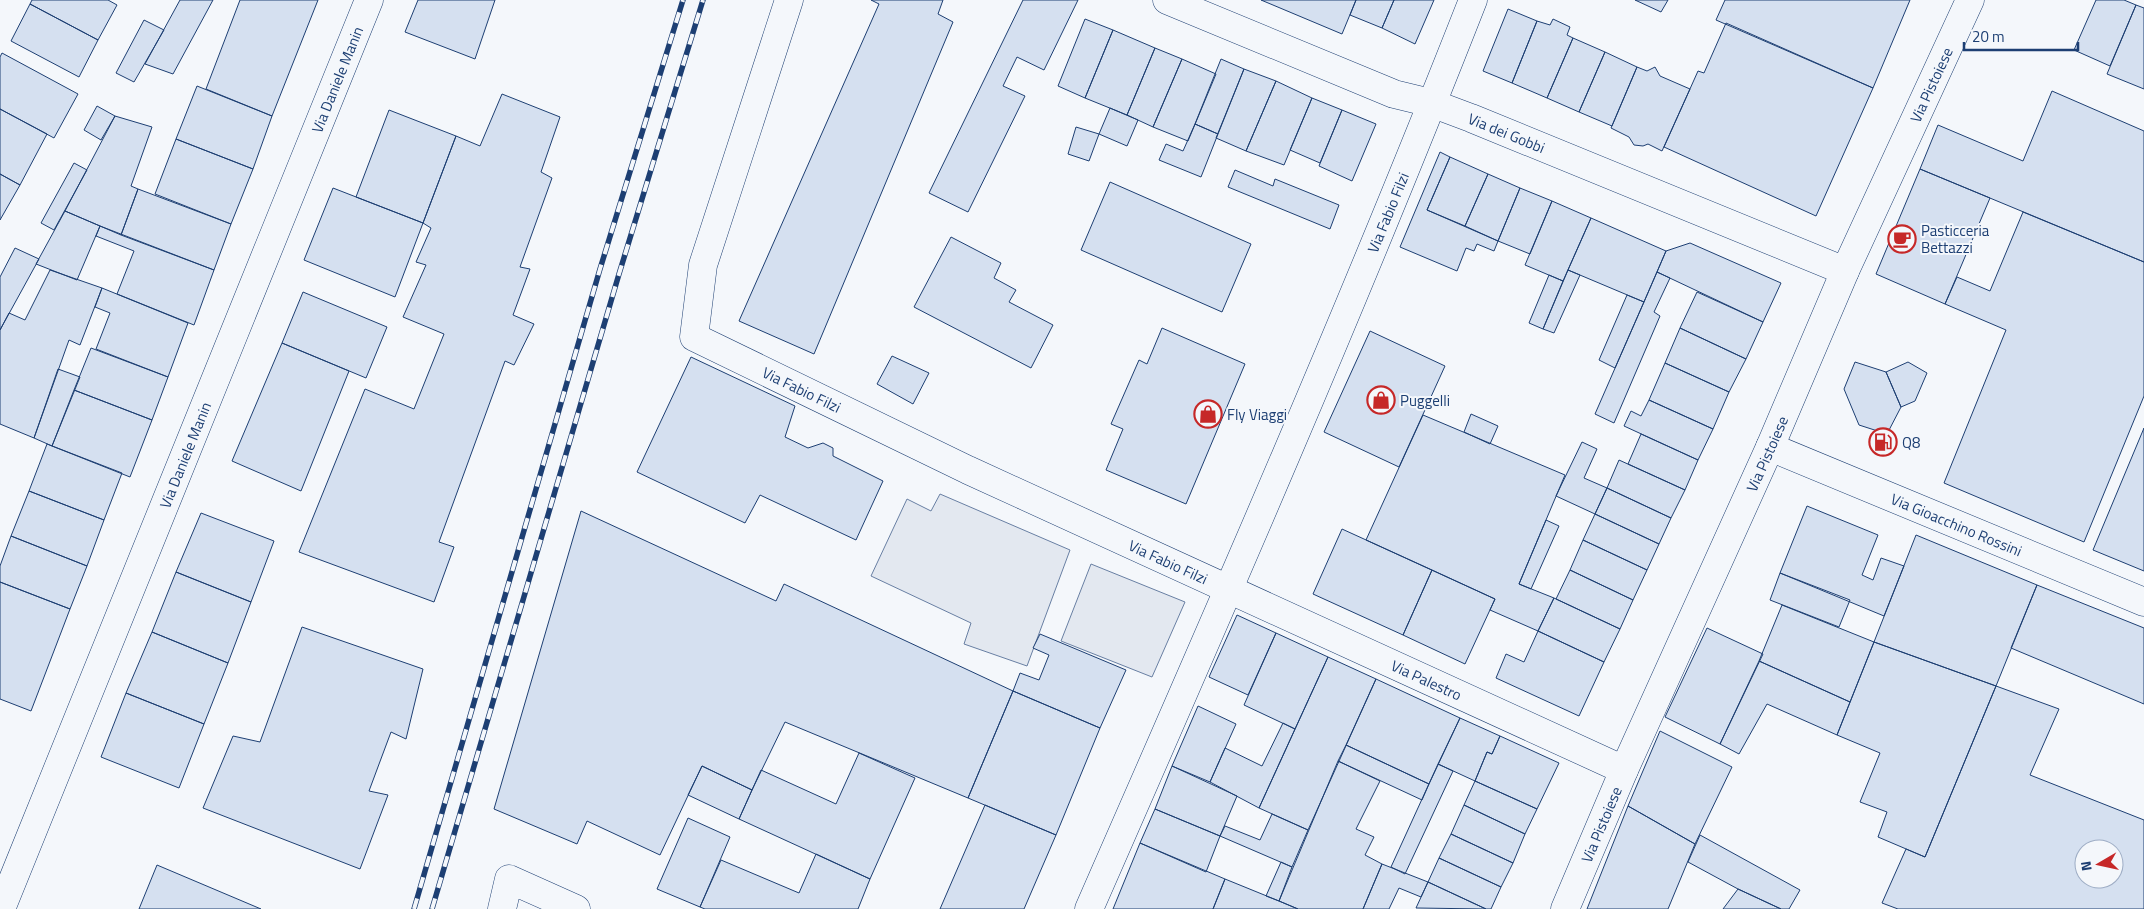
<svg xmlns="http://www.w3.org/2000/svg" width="2144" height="909" viewBox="0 0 2144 909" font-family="'Titillium Web',sans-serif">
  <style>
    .parking { fill: #e3e8f0; stroke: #687fa3 }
    .building { fill: #d5e0f0; stroke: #1d3f73; fill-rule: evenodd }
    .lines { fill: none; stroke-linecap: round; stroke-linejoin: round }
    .minor-casing { stroke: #1d3f73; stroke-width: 29 }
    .tertiary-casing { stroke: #1d3f73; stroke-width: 29 }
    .minor { stroke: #f4f7fb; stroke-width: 28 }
    .tertiary { stroke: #f4f7fb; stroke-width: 28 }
    .rail-casing { stroke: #1d3f73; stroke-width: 5.5 }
    .rail { stroke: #f4f7fb; stroke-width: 4; stroke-dasharray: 11; stroke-linecap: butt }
    .labels { text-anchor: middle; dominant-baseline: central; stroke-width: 4; stroke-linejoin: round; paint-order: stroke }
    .street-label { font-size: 15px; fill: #1d3f73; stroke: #f4f7fb }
    .poi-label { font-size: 15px; fill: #1d3f73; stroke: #f4f7fb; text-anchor: start }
  </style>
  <rect width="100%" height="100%" fill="#f4f7fb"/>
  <path class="parking" d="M940,494L1070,550L1027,666L964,644L971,623L871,576L907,499L931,511Z
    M1091,564L1185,602L1152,677L1061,641Z"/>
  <path class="building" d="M32,0H108L117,5L98,40L30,4Z
    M180,0H213L173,74L145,64Z
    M240,0H318L272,116L206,89Z
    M418,0H495L475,59L405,32Z
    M871,0H943L938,14L953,22L814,354L739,321L879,4Z
    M1023,0H1078L1044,70L1017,57L1003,86L1025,96L968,212L929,193Z
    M1261,0H1356L1342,34Z
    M1356,0H1394L1382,28L1350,15Z
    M1394,0H1434L1415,44L1382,28Z
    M1635,0H1668L1661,12Z
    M1725,0H1910L1873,88L1716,20Z
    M2096,0H2124L2136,5L2110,66L2074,50Z
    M30,4L98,40L79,77L11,41Z
    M2136,5L2144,8V89L2107,74Z
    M1508,9L1537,21L1512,83L1483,71Z
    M1085,19L1113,30L1085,98L1058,86Z
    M1553,19L1570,27L1567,35L1573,38L1547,98L1512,83L1537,21L1550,25Z
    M144,20L164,30L134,82L116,73Z
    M1726,23L1873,88L1816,216L1664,147L1698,71L1704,73Z
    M1113,30L1155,48L1127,115L1085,98Z
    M1573,38L1605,52L1579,112L1547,98Z
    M1155,48L1182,59L1153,127L1127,115Z
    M1605,52L1637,67L1612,126L1579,112Z
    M2,53L78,94L54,138L0,109V57Z
    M1182,59L1216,74L1188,141L1153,127Z
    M1221,59L1244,69L1218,134L1195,124Z
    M1637,67L1647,71L1655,67L1660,76L1690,89L1662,151L1648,144L1643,146L1634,145L1629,137L1611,128Z
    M1244,69L1276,81L1246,151L1216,138Z
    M1276,81L1312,98L1284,165L1246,151Z
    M197,86L272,116L253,169L176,139Z
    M2052,91L2144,131V262L1920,169L1938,125L2023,161Z
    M502,94L560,117L541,172L552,178L520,267L530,269L513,315L534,324L514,365L505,361L439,542L454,547L434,602L299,552L365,389L414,409L444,334L403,317L426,265L416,262L431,228L423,223L456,136L480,146Z
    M1312,98L1342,110L1320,163L1290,150Z
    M97,106L115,116L101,140L84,130Z
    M1110,108L1138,120L1127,146L1099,134Z
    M0,109L47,134L20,185L0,174Z
    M389,110L456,136L423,223L356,197Z
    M1342,110L1376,124L1352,181L1319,166Z
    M115,116L152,127L131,186L138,189L121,235L65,211Z
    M1195,124L1218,134L1201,177L1159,160L1166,144L1183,151Z
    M1076,127L1099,134L1089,161L1068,154Z
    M176,139L253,169L231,224L155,194Z
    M1440,152L1450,157L1427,210L1498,241L1494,251L1477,244L1474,251L1466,248L1457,271L1400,247Z
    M1450,157L1488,174L1465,226L1427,210Z
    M74,163L87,170L54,230L41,223Z
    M1920,169L1990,198L1945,304L1876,274Z
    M1235,170L1273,186L1275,179L1339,205L1330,229L1228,187Z
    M0,174L20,185L0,220Z
    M1488,174L1520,188L1498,241L1465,226Z
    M1110,182L1251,244L1222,312L1081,250Z
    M333,188L423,223L395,297L304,260Z
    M1520,188L1552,201L1530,254L1498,241Z
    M138,189L231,224L214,270L121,235Z
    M1552,201L1591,218L1563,281L1525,265Z
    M65,211L100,226L77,280L36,264Z
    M2023,212L2144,262V396L2084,542L1944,483L2006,330L1945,304L1957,277L1990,291Z
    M1591,218L1666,251L1644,302L1568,270Z
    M100,226L214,270L194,325L117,294L134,251L96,236Z
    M951,237L1001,263L994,278L1016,290L1009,302L1053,325L1031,368L914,307Z
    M1690,243L1781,283L1763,322L1657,272L1666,251Z
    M15,248L39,259L0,330V277Z
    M50,270L102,288L80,345L69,340L34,438L0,424V330L9,313L25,320Z
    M1568,270L1580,275L1554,333L1543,329Z
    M1657,272L1670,278L1654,312L1660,316L1614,423L1595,414Z
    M1549,275L1563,281L1543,329L1529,323Z
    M102,288L188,323L168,377L96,349L110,313L95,307Z
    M303,292L387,327L366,378L282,343Z
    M1697,292L1763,322L1746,359L1680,328Z
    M1627,295L1644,302L1615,368L1599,360Z
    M1162,328L1245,364L1186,504L1106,470L1123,429L1111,424L1139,360L1147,364Z
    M1680,328L1746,359L1729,392L1665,363Z
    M1370,331L1445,366L1399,467L1324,432Z
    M282,343L349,371L301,491L232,461Z
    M91,348L168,377L152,420L74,390Z
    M892,356L929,373L913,404L877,384Z
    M691,357L795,406L785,437L808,448L823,443L833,448V456L883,481L856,540L760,495L745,523L637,472Z
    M1855,362L1886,372L1901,407L1887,434L1859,425L1844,389Z
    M1908,362L1927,373L1915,401L1901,407L1886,372Z
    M1665,363L1729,392L1713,429L1649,400Z
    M58,369L80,377L52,446L34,438Z
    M74,390L152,420L130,477L52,446Z
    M1649,400L1713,429L1698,460L1624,426L1631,411L1641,416Z
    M1471,414L1498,426L1490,444L1464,432Z
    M1423,415L1565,475L1519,584L1554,598L1538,631L1490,610L1495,599L1366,540Z
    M2144,428V571L2093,550Z
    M1641,434L1698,460L1685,490L1628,464Z
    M1582,442L1597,449L1584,478L1607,488L1595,514L1556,496Z
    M47,444L122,473L104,520L29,491Z
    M1619,460L1685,490L1671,518L1607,488Z
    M1607,488L1671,518L1659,544L1595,514Z
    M29,491L104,520L87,566L11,536Z
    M1807,506L1878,535L1862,575L1873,580L1881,558L1904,566L1884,616L1780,573Z
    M581,511L776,601L784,584L1013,691L968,798L785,722L752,790L702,766L660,855L587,821L577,844L494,809Z
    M201,513L274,541L251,602L176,572Z
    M1595,514L1659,544L1647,570L1583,540Z
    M1546,520L1559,526L1531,589L1519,584Z
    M1342,529L1432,570L1403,635L1313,594Z
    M1916,535L2037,585L1996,686L1874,642Z
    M11,536L87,566L70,609L0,582V566Z
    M1583,540L1647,570L1633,600L1570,570Z
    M1432,570L1495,599L1465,664L1403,635Z
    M1570,570L1633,600L1620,629L1556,599Z
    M176,572L251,602L228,663L152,632Z
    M1780,573L1850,600L1839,627L1770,600Z
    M0,582L70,609L31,711L0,699Z
    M2037,585L2144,628V704L2011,648Z
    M1554,598L1620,629L1604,662L1538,631Z
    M1782,605L1874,642L1850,702L1759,661Z
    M1237,615L1276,633L1248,695L1209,677Z
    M302,627L423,669L406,739L391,732L369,791L388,795L360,869L203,808L233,736L260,742Z
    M1707,628L1763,654L1720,744L1665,717Z
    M1538,631L1604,662L1579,716L1496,678L1506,654L1524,662Z
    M152,632L228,663L204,724L126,693Z
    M1276,633L1328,657L1295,729L1244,705Z
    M1040,634L1126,670L1100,728L1013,691L1020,673L1039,680L1049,655L1033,648Z
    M1874,642L1996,686L1925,857L1878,837L1887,812L1860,802L1880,753L1837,735Z
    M1328,657L1376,679L1308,830L1259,808Z
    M1759,661L1850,702L1837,735L1767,704L1739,754L1720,744Z
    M1376,679L1460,718L1429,784L1346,745Z
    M1996,686L2059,709L2030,775L2144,820V909H1898L1882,903L1906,849L1925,857ZM2084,849H2114V879H2084Z
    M1013,691L1100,728L1056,835L968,798Z
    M126,693L204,724L179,788L101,757Z
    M1198,706L1236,724L1210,782L1172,766Z
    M1460,718L1500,736L1492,754L1487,752L1475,781L1438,764Z
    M1283,723L1295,729L1259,808L1210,782L1225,748L1262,766Z
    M1660,731L1732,767L1695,844L1628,806Z
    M1500,736L1559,763L1537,809L1475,781L1487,752L1492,754Z
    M1346,745L1429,784L1422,800L1338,761Z
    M859,753L915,778L870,879L739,819L761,770L836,804Z
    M1338,761L1380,781L1356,829L1374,837L1365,855L1382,864L1363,909H1298L1279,901Z
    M1438,764L1453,771L1405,874L1391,867Z
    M702,766L752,790L739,819L688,795Z
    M1172,766L1237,796L1220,836L1155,809Z
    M1475,781L1537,809L1525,834L1464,805Z
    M985,805L1056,835L1024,909H940Z
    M1464,805L1525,834L1513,863L1451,834Z
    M1628,806L1695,844L1668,909H1587Z
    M1155,809L1220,836L1206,872L1140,843Z
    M1272,814L1308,830L1292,867L1220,836L1225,826L1260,840Z
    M688,818L730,837L700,907L657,889Z
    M1451,834L1513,863L1501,887L1439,858Z
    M1700,835L1800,890L1789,909H1781L1738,889L1688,862Z
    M1140,843L1225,879L1213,909H1113Z
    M816,854L870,879L858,909H705L700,907L721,860L799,893Z
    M1439,858L1501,887L1491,909H1486L1428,882Z
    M1281,862L1292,867L1279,901L1266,896Z
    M1382,864L1428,882L1421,897L1399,888L1389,909H1363Z
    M157,865L261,909H139Z
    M1225,879L1279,901L1298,909H1213Z
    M1428,882L1486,909L1416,908Z
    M1738,889L1781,909H1723Z"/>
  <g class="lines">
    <g class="minor-casing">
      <g id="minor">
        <path id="s1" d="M789,0L703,265L694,337L968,470L1624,770"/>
        <path id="s2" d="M1167,0L1394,94L1431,103L1471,118L1845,271"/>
        <path id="s3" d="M1770,447L2144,602"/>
        <path id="s4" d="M1,909L369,0"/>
        <path d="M502,909L509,879L576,909"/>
      </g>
    </g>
    <g class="tertiary-casing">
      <g id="tertiary">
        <path id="s5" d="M1089,909C1221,608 1353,306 1473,0"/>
        <path id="s6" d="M1565,909L1624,770L1770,447L1845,271L1970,0"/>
      </g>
    </g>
    <use href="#minor" class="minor"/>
    <use href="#tertiary" class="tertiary"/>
    <g class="rail-casing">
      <path id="rail" d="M414,909L600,269L683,0
        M432,909L619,274L703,0"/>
    </g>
    <use href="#rail" class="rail"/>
  </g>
  <defs>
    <g id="cafe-ring" transform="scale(1.4375)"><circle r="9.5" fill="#f4f7fb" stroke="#c62828" stroke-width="1.5"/><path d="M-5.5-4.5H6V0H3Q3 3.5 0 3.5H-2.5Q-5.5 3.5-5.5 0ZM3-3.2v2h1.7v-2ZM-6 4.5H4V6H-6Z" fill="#c62828"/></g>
    <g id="shop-ring" transform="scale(1.4375)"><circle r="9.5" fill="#f4f7fb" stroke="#c62828" stroke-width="1.5"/><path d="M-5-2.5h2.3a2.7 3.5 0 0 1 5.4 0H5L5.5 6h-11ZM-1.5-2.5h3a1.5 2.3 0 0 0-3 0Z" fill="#c62828"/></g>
    <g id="fuel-ring" transform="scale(1.4375)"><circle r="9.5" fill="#f4f7fb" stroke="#c62828" stroke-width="1.5"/><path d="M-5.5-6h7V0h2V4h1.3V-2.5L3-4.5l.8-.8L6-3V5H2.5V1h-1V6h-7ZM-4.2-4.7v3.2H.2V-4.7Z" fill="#c62828"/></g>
  </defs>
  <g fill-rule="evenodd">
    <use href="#cafe-ring" x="1902" y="239"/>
    <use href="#shop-ring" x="1381" y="400"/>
    <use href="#shop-ring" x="1208" y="414"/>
    <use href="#fuel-ring" x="1883" y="442"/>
  </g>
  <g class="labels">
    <g class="street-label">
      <text stroke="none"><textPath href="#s4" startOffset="895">Via Daniele Manin</textPath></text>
      <text stroke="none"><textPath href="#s6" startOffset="902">Via Pistoiese</textPath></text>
      <text stroke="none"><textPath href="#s2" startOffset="365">Via dei Gobbi</textPath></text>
      <text stroke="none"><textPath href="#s5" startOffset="758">Via Fabio Filzi</textPath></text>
      <text stroke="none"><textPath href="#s1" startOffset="471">Via Fabio Filzi</textPath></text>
      <text stroke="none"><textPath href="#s4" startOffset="490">Via Daniele Manin</textPath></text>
      <text stroke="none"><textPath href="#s6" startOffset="498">Via Pistoiese</textPath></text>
      <text stroke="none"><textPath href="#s3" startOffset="202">Via Gioacchino Rossini</textPath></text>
      <text stroke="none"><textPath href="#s1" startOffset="876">Via Fabio Filzi</textPath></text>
      <text stroke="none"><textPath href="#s1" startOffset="1160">Via Palestro</textPath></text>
      <text stroke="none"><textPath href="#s6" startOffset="92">Via Pistoiese</textPath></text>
    </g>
    <g class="poi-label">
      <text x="1921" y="230">Pasticceria<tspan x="1921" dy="17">Bettazzi</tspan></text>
      <text x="1400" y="400">Puggelli</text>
      <text x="1227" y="414">Fly Viaggi</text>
      <text x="1902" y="442">Q8</text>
    </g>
  </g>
  <g transform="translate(2099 864) rotate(261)"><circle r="24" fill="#f4f7fb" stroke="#9eadc5"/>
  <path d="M0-4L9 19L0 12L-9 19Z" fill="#c62828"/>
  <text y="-8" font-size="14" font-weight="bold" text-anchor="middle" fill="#1d3f73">N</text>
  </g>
  <path d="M1964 42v8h114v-8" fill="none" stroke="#1d3f73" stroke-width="2.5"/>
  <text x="1972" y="42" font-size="15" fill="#1d3f73" stroke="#f4f7fb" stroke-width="4" paint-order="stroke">20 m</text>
</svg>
